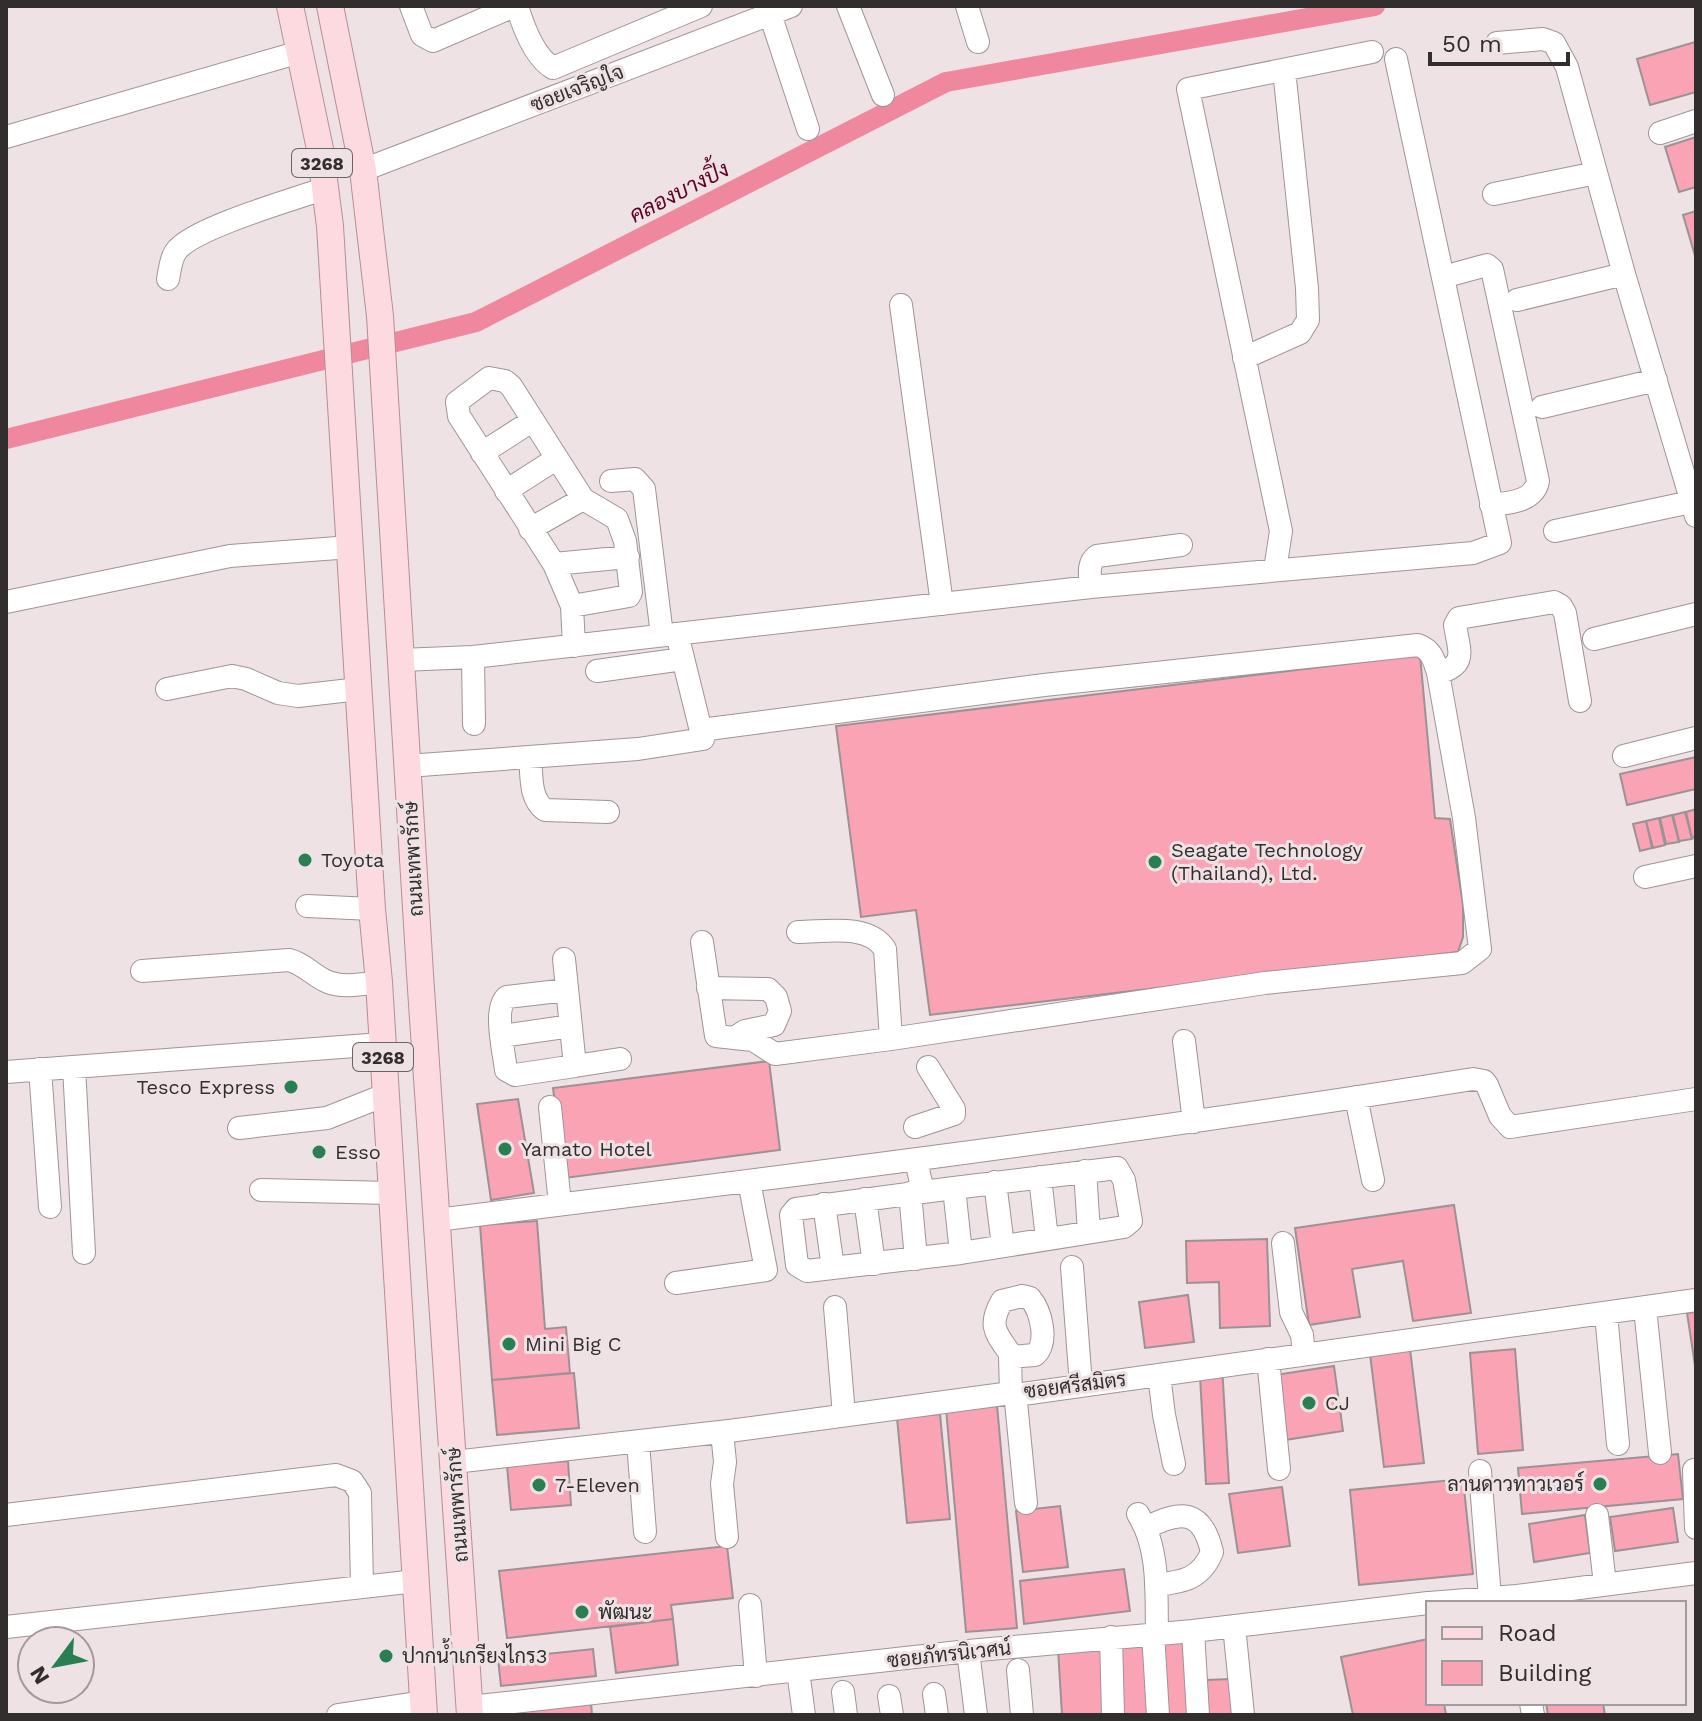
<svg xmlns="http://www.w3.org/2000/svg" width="1702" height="1721" viewBox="0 0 1702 1721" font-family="'Work Sans',Sarabun,sans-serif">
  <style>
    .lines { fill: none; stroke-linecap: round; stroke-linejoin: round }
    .canal { stroke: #ef879f; stroke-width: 20 }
    .building { fill: #f9a3b5; stroke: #9c9293; stroke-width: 2 }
    .minor-casing { stroke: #9f9496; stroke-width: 24 }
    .major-casing { stroke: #b58e95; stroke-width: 28 }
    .minor { stroke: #fff; stroke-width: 22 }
    .major { stroke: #fddae0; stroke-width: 26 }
    .poi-dot { fill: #297f52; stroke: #eee2e4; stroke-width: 3 }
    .labels { text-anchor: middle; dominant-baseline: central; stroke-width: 6; stroke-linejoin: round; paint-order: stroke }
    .shield { fill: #eee2e4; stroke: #6a6465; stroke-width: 2 }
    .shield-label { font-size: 18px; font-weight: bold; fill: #322e2e }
    .street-label { font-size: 20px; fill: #322e2e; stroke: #eee2e4 }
    .poi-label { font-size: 20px; fill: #322e2e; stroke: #eee2e4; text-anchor: start }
    .water-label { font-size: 22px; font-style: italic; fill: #610128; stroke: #eee2e4 }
  </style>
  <rect width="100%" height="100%" fill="#eee2e4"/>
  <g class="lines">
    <path class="canal" d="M6,439L476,322L946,82L1375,6"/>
  </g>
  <path class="building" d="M1695,42L1696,92L1650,105L1637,59Z
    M1696,137V187L1679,192L1665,147Z
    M1696,211V259L1683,215Z
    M1420,655L1435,818L1450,819L1463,905V937L1458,952L930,1015L916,910L861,917L836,726Z
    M1696,757V789L1627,805L1620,774Z
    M1696,809V837L1692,838L1686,812Z
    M1685,812L1692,839L1679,841L1673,815Z
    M1672,815L1679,842L1666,844L1660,818Z
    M1659,818L1665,845L1653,848L1646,821Z
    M1646,821L1652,848L1640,851L1633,824Z
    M769,1061L780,1150L565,1178L553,1088Z
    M518,1099L534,1193L491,1200L477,1104Z
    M1454,1205L1471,1313L1413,1321L1403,1261L1352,1269L1360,1317L1309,1325L1295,1228Z
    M537,1221L545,1329L566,1327L570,1373L492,1380L480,1225Z
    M1267,1239L1270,1326L1220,1328L1219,1282L1187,1283L1186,1241Z
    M1188,1295L1194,1342L1145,1348L1139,1302Z
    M1696,1312V1372L1687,1313Z
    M1410,1349L1424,1463L1384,1467L1370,1354Z
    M1515,1349L1523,1450L1478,1454L1470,1353Z
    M1222,1366L1229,1483L1206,1484L1200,1376Z
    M1334,1366L1343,1431L1285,1440L1275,1375Z
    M574,1373L579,1428L497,1435L492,1380Z
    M997,1405L1017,1628L966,1632L946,1409Z
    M940,1414L950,1519L907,1523L897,1418Z
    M1678,1454L1683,1499L1522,1514L1518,1468Z
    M568,1461L571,1505L511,1510L507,1466Z
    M1463,1479L1473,1574L1359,1585L1350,1490Z
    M1282,1487L1290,1546L1238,1553L1229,1494Z
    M1060,1506L1068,1567L1023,1572L1016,1511Z
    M1673,1508L1678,1542L1615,1551L1610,1517Z
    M1585,1515L1590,1553L1534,1562L1529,1524Z
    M727,1546L733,1598L671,1605L673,1619L507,1638L499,1571Z
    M1124,1569L1130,1611L1024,1624L1020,1581Z
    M673,1619L678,1665L616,1673L610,1627Z
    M1188,1637L1192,1715H1166L1162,1638Z
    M1428,1639V1703H1444L1446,1715H1353L1341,1657Z
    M1146,1641L1149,1715H1122L1119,1643Z
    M1108,1647L1111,1715H1062L1058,1649Z
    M593,1649L596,1676L501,1686L498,1659Z
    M1231,1679L1233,1715H1207L1206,1680Z
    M591,1702L592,1715H523L522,1706Z
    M1546,1703H1603L1605,1715H1548Z"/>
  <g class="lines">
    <g class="minor-casing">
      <path id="minor" d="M411,6L422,35L433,41L514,6
        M517,6C523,26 534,57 553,68L701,6
        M848,6L883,95
        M967,6L978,42
        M770,14L808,129
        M1497,43L1543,39L1554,43L1567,67L1624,274L1696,516
        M1660,133L1696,121
        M6,137L300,52
        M363,170L791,6
        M1494,194L1596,173
        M1443,277L1487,265L1492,269L1538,481C1534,502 1508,503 1491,505
        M168,279C170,269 171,257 177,250C196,227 295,199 326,188
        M1517,300L1624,274
        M901,305L942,604
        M1244,358L1300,333L1308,320L1307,288L1284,70
        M1542,407L1656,380
        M482,453L532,421
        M611,481L635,479L644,489L662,635
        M506,491L556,459
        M530,529L583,499
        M1555,531L1691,502
        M554,564L628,557
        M1275,570L1281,531L1188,89L1372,52
        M1091,587C1090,576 1087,563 1097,556L1181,545
        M6,602L230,556L351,547
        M572,606L629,596L631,592L625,541L617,519L583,499L511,386L505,381L489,378L457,402L459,416L554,564L572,606L574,646
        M1594,639L1696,614
        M473,657L474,724
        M401,660L473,657L1091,587L1473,553L1500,543L1396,59
        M597,671L683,659
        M1438,673C1468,665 1459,651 1455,625L1459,618L1554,602L1561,606L1565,613L1580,701
        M167,689L232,676L246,679L278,693L298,696L359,689
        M701,730L1044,685L1418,645C1432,650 1434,660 1438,673L1464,818L1480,949L1462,963L1265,983L891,1039L775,1054L753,1040L716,1036L702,942
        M1624,756L1696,738
        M530,757C532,775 529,798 545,810L608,812
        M407,766L638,749L703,739L677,634
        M1645,877L1696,866
        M307,906L372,909
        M798,932C826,932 868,923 885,949L891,1039
        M564,959L575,1066L620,1059
        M142,971L289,960C305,964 313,976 328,982C343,988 363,984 379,982
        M708,988L768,989L776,997L780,1011L774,1025L745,1031L736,1037
        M567,990L507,997C493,1008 504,1052 506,1070L515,1075L575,1066
        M502,1036L571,1026
        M1184,1041L1194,1122
        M74,1067L84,1253
        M40,1069L50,1207
        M6,1072L382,1044
        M1356,1097L1373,1180
        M550,1107L560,1204
        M915,1127L954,1114V1109L928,1067
        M239,1128L327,1118L385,1095
        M916,1160L923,1192L954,1188L961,1253L807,1271L797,1265L791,1215L796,1209L923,1192
        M1085,1171L1089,1232
        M1040,1177L1047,1239
        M995,1182L1003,1246
        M954,1188L1117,1168L1124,1180L1131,1221L1124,1227L961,1253
        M261,1190L391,1193
        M910,1193L916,1259
        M865,1199L874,1264
        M824,1204L833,1268
        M437,1220C783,1177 1129,1134 1473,1079L1484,1081L1487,1085L1500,1116L1510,1127L1696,1099
        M1283,1243L1291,1312L1302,1335L1304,1354
        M1072,1267L1081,1385
        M676,1283L766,1270L749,1181
        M835,1307L844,1415
        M1645,1308L1660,1453
        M1606,1314L1618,1444
        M1010,1357L1035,1355C1049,1342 1041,1311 1030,1298L1022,1296L1002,1301C987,1327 997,1334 1011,1355L1010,1357L1011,1393
        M1268,1359L1279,1469
        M1159,1375L1164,1415L1174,1464
        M1015,1392L1026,1503
        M722,1432L725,1462L722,1484L727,1537
        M638,1442L645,1532
        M454,1462L729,1431L1011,1393L1023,1394L1696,1300
        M1694,1470L1696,1528
        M1480,1471L1490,1598
        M1138,1514C1160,1549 1156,1593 1157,1633
        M6,1515L336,1475L352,1481L360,1493L362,1586
        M1597,1515L1605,1584
        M1146,1528C1181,1510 1202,1509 1212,1552C1201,1579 1183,1582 1156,1585
        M1429,1603L1517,1596L1696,1573
        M750,1605L756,1676
        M1234,1626L1243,1715
        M6,1627L416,1581
        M1193,1631L1198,1715
        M1153,1633L1158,1715
        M1111,1637L1113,1715
        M968,1651L976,1715
        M1018,1670L1022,1715
        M798,1671L804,1715
        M843,1692L846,1715
        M934,1694L937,1715
        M889,1696L892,1715
        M1531,1703L1533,1715
        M470,1707L968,1651L1193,1631L1428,1603
        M338,1715L423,1702"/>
    </g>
    <g class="major-casing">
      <path id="major" d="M290,6L320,149L330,226L372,909L379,982L424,1715
        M330,6L363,170L380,316L420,974L470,1715"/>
    </g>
    <use href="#minor" class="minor"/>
    <use href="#major" class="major"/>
  </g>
  <g class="poi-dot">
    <circle cx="305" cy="860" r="8"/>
    <circle cx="1155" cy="862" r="8"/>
    <circle cx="291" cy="1087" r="8"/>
    <circle cx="505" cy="1149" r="8"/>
    <circle cx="319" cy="1152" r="8"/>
    <circle cx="509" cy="1344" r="8"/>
    <circle cx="1309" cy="1403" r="8"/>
    <circle cx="1600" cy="1484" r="8"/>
    <circle cx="539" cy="1485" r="8"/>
    <circle cx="582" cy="1612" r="8"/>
    <circle cx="386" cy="1656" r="8"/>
  </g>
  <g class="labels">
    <g class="shield">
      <rect x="292" y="149" width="60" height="28" rx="6"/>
      <rect x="353" y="1043" width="60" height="28" rx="6"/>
    </g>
    <g class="shield-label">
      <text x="322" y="163">3268</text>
      <text x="383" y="1057">3268</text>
    </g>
    <g class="street-label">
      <text transform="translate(577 88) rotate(-21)">ซอยเจริญใจ</text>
      <text transform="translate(413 859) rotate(-93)">ถนนเทพารักษ์</text>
      <text transform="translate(1075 1385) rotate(-7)">ซอยศรีสมิตร</text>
      <text transform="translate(457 1505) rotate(-94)">ถนนเทพารักษ์</text>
      <text transform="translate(949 1654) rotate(-6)">ซอยภัทรนิเวศน์</text>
    </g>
    <g class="poi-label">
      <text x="1171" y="850">Seagate Technology<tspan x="1171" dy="23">(Thailand), Ltd.</tspan></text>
      <text x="321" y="860">Toyota</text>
      <text x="275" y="1087" text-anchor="end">Tesco Express</text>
      <text x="521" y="1149">Yamato Hotel</text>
      <text x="335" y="1152">Esso</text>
      <text x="525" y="1344">Mini Big C</text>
      <text x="1325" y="1403">CJ</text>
      <text x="1584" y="1484" text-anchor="end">ลานดาวทาวเวอร์</text>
      <text x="555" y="1485">7-Eleven</text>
      <text x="598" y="1612">พัฒนะ</text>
      <text x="402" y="1656">ปากน้ำเกรียงไกร3</text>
    </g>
    <g class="water-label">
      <text transform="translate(679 192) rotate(-27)">คลองบางปิ้ง</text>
    </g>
  </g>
  <rect width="1702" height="1721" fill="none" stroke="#322e2e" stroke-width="16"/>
  <rect x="1426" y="1601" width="260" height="104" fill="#eee2e4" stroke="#a39a9b" stroke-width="2"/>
  <rect x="1442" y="1627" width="40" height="12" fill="#fddae0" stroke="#a39a9b" stroke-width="2"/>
  <text x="1498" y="1641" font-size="24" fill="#322e2e">Road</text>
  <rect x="1442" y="1661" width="40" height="24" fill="#f9a3b5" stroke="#a39a9b" stroke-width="2"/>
  <text x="1498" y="1681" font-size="24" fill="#322e2e">Building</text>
  <g transform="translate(56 1665) rotate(238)"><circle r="38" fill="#eee2e4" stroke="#a39a9b" stroke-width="2"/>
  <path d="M0-6L14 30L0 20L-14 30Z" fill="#297f52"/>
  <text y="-12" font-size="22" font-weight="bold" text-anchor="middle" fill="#322e2e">N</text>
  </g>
  <path d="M1430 52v12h138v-12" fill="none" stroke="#322e2e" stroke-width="4"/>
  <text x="1442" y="52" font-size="24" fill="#322e2e" stroke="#eee2e4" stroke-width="6" paint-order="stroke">50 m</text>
</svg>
